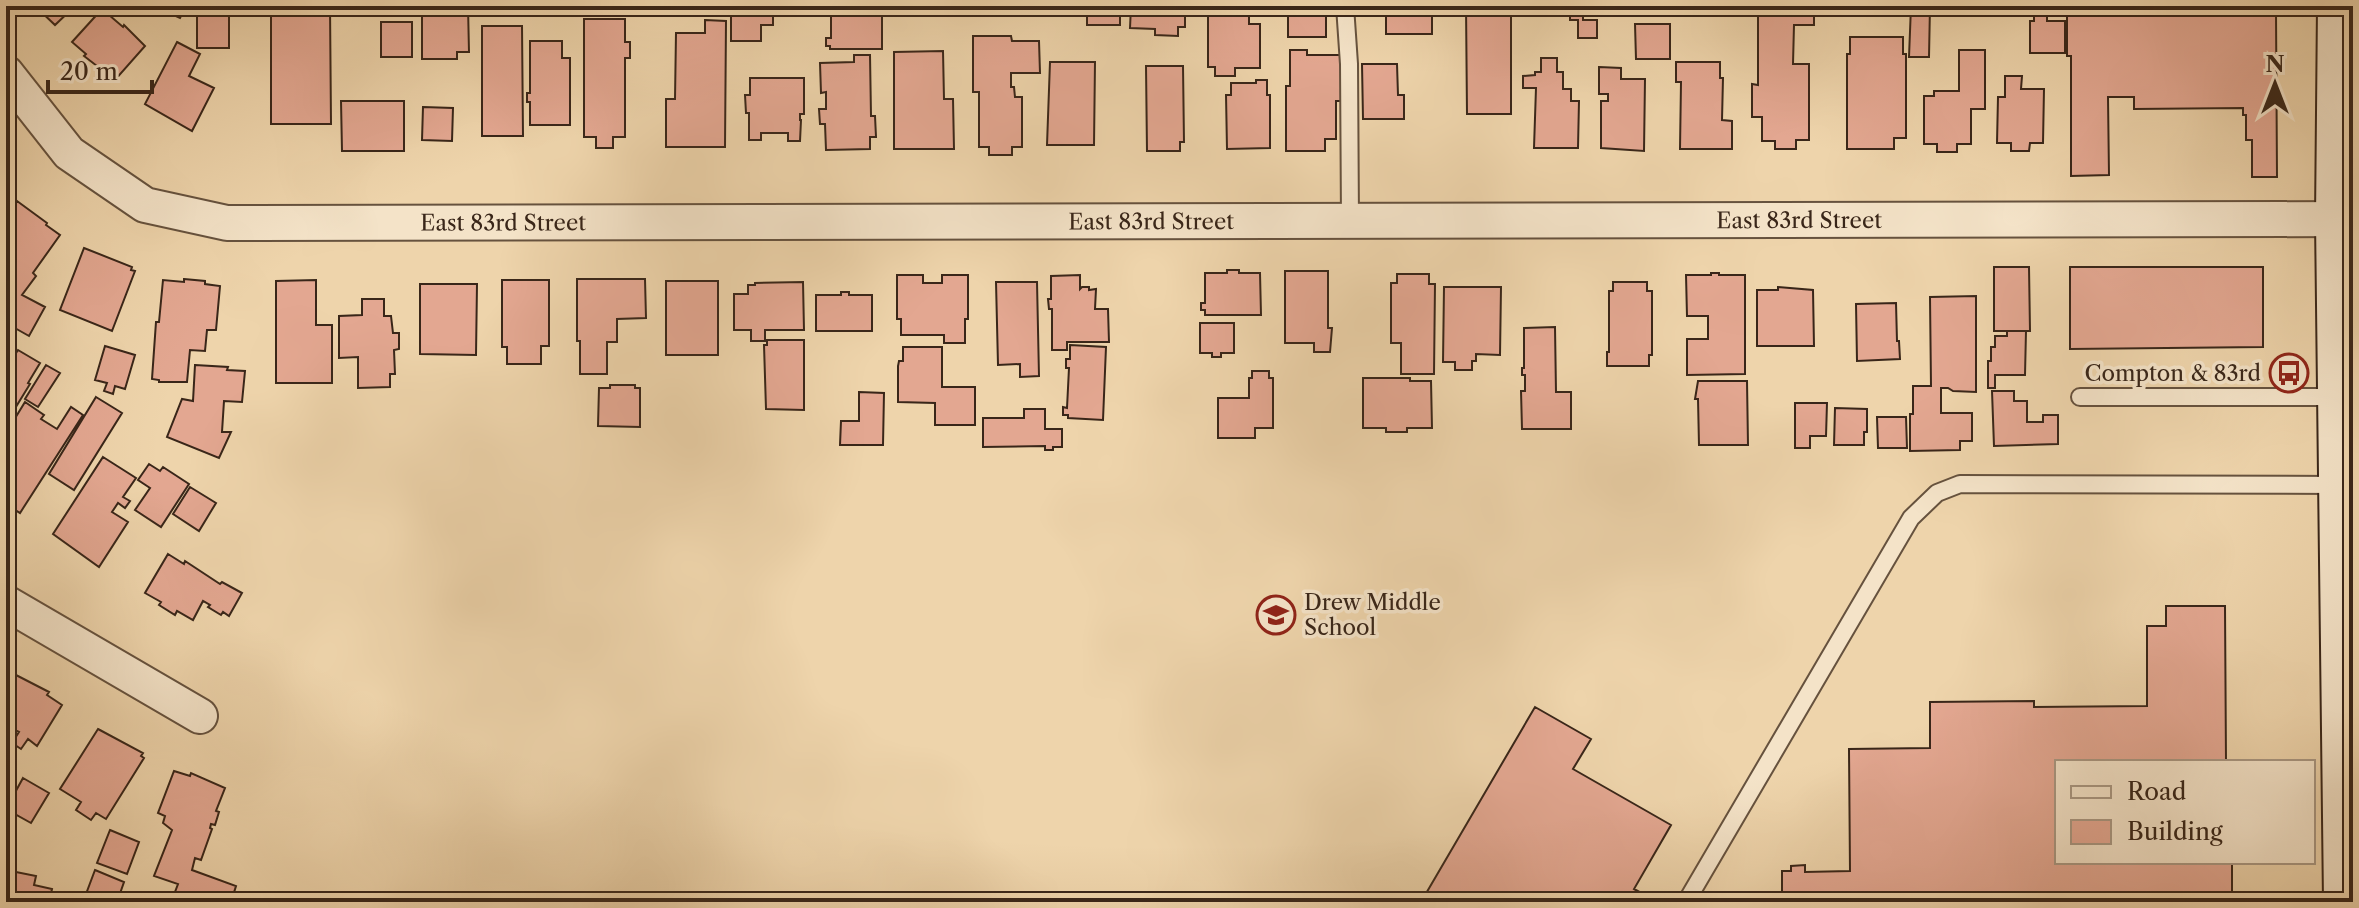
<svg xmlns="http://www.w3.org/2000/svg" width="2359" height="908" viewBox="0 0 2359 908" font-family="'Libre Caslon Text',serif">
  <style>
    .building { fill: #e3a791; stroke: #392619; stroke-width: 2 }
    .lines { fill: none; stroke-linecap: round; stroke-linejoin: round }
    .lane-casing { stroke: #66523e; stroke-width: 20 }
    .street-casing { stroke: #66523e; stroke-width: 38 }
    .secondary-casing { stroke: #392619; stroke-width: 48 }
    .lane { stroke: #f4e3c8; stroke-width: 16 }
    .street { stroke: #f4e3c8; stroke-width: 34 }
    .secondary { stroke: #f4e3c8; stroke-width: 44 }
    .labels { text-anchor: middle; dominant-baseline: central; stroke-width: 7; stroke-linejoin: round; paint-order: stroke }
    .street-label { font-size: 22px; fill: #392619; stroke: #f4e3c8 }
    .poi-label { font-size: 22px; fill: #392619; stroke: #f4e3c8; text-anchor: end }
  </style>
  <rect width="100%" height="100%" fill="#eed4ab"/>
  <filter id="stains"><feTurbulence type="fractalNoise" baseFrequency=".0025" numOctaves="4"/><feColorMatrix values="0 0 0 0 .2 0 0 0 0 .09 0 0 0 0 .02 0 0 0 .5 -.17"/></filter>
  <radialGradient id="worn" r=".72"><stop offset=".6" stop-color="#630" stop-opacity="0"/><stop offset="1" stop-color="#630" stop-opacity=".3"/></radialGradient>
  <path class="building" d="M35,6H75L55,25Z
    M154,6H186L180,18Z
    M271,6H330L331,124H271Z
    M422,6H468L469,52H457V59H422Z
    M731,6H773V25H761V41H731Z
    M831,6H882V49H830V46H826V38H831Z
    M1087,6H1120V25H1087Z
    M1131,6L1185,8V27H1178V36L1155,35V29L1130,28Z
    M1208,6H1249V24H1260V68H1235V76H1215V67H1208Z
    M1288,6H1326V37H1288Z
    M1386,6H1438V9H1432V34H1386Z
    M1466,6H1511V114H1467Z
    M1564,6H1593V16H1583V20H1597V38H1578V20H1570V16H1564Z
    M1758,6H1814V25H1794L1793,64H1809V140H1796V149H1775V141H1762V117H1752V84L1758,85Z
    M1911,6H1930L1929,57H1909Z
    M2068,6H2279V8H2068Z
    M102,9L123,27L124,25L145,46L115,80L84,56L86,54L72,42Z
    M2135,9V12H2276L2277,177H2252V140H2246V115H2243V108L2134,109V97H2108L2109,175L2071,176V56H2067V10Z
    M2034,14H2047V21H2065V53H2030V21H2034Z
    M197,16H229V48H197Z
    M584,19H625V42H630V58H625V137H613V148H596V137H584Z
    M705,20L726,21L725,147H666V99H675L676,33H705Z
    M381,22H412V57H381Z
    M1635,24H1670V59H1636Z
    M482,26H522L523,136H482Z
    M973,36H1011L1012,41H1039L1040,73H1011V87H1014L1015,97H1022V147H1012V155H989V147H979V92H973Z
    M1850,37H1903V54H1906V138H1894V149H1847V54H1850Z
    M530,41H562V58H570V125H530V102H527V93H530Z
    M177,42L200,54L189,76L214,88L192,131L145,104Z
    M1290,50H1307V55H1341V101H1336V139H1325V151H1286V86H1290Z
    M1959,50H1985V109H1971V144H1957V152H1937V144H1924V96H1934V91H1959Z
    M943,51L944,99H953L954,149H894V52Z
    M854,55H870L871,116H875L876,137H870V149L826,150L825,124H820L819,109H826V92L821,93L820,63L854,62Z
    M1541,58H1557V72H1563V89H1571V101H1579L1578,148H1534L1536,88H1523V76L1535,75V72H1541Z
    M1050,62H1095L1094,145H1047Z
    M1676,62H1720V78H1723L1722,120L1732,121V149H1680L1681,82H1676Z
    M1362,64H1397L1398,95H1404V119H1363Z
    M1146,66H1183L1184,142H1180V151H1147Z
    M1599,67L1621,68V79H1645L1644,151L1601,148V101H1608V94H1599Z
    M2005,76H2022L2021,89H2044L2043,143H2030L2029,151H2011V143H1997L1998,97H2005Z
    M750,78H804V114H800V120H801L800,141H788V133H761V140H749V113H746L745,95H750Z
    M1256,80H1267V95H1270V148L1227,149L1226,95H1231V83H1256Z
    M341,101H404V151H342Z
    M423,107L453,108L452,141L422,140Z
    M17,201L47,223L46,225L60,235L33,273L36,276L22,295L45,307L29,336L6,323V309L15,292L6,285V216Z
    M84,248L132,267L131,270L135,271L112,331L60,310Z
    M1994,267H2029L2030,331H1994Z
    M2070,267H2263V347L2070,349Z
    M1227,270H1239V273H1260L1261,315H1205V310H1201V303H1205V273H1227Z
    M1285,271H1328V328H1332L1330,352H1314V343H1285Z
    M1711,273H1719V275H1745V374L1687,375V339H1708V316H1687L1686,275H1711Z
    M1397,274H1429V284H1435L1434,374H1401V343H1391V283H1397Z
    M897,275H923V283H942V275H968V319H965V343H944V335H901V319H897Z
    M1080,275V289L1082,287H1089V290L1096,289L1095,309H1108L1109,342H1067V350H1052V309H1049L1048,299H1051V276Z
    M184,279L205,281V284L220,286L216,330H207L205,351L190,350L187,382H159V380L152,379L156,322H159L163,280L184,282Z
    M577,279H645L646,318L617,319V342H607V374H580V341H577Z
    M316,280V325H332V383H276V281Z
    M502,280H549V346H541V364H507V347H502Z
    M666,281H718V355H666Z
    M803,282L804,330H765V341H751V330H734V294H748V285H755V283Z
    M996,282H1037L1039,376L1020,377V364L998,365Z
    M1613,282H1647V291H1652V355H1649V366H1607V352H1609V291H1613Z
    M420,284H477L476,355L420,354Z
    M1444,287H1501L1500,355L1476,354V361H1472V370H1455V362H1443Z
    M1778,287L1813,290L1814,346H1757V290H1778Z
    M841,292H849V295H872V331H816V295H841Z
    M1976,296V392L1953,391L1948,388H1941V413H1972V441H1960V450L1910,451V414H1913V386H1931L1930,297Z
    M362,299H384V316H391L393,333H399V349L394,350L395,374H390V387L358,388V357L339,358V316L362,315Z
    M1896,303L1897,341H1899L1900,359L1857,361L1856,304Z
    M1200,323H1234V353H1221V357H1212V353H1200Z
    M1555,327L1556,392H1571V429H1522L1521,391H1525V375H1522V368H1524V328Z
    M2007,331H2026L2025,375H1995V388H1988V361H1991V347H1995V336H2007Z
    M767,340H804V410L766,409L764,345H767Z
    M1070,345L1106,347L1103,420L1068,418V415H1063V407L1067,408L1069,368H1066V359H1070Z
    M105,346L135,355L125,389L115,386L113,394L104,391L107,383L95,380Z
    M903,347H942V387H975V425H935V403L898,402V366L899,361H903Z
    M18,350L40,363L28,383L30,384L14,410L6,405V368L9,363L7,362L13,351L16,353Z
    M46,365L60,373L38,407L25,399Z
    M195,365L228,367L227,370L245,371L242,402L224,401L222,432H231L219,458L167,437L182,399L193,401Z
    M1252,371H1269V378H1273V428H1255V438H1218V398H1249V378H1252Z
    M1363,378H1410V381H1431L1432,428H1407V432H1386V428H1363Z
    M1698,381H1747L1748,445H1699L1698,399H1695Z
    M610,385H635V388H640V427L598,426L599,388H610Z
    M1992,391H2014V401H2027V422H2043V415H2058V444L1994,446Z
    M859,392L884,393L883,445H840L841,421H859Z
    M96,397L122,413L74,490L49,474Z
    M25,402L44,415L41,419L57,429L71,407L83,415L20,513L6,504V433Z
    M1795,403H1827L1826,436H1810V448H1795Z
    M1835,408L1867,409V432H1864V445H1834Z
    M1024,409H1045V429H1062V447H1053V450H1045V446L983,447V418H1024Z
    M1877,417H1906L1907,448H1878Z
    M103,457L136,478L123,497L130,501L125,508L118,503L112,512L128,522L99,567L53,534Z
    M149,464L160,471L163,467L189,484L161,527L135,510L150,488L138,480Z
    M190,487L216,503L199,531L173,514Z
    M168,554L184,564L185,561L220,584L222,582L242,593L229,616L223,612L221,615L208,607L210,605L203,601L193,620L177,611L175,615L159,605L161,602L145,593Z
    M2166,606H2225L2226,762H2057V862H2232V902H1782V871H1791V866L1805,865V872L1850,871L1849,749L1930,748V702L2034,701V707L2147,706V626H2166Z
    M14,674L49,692L47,695L62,705L37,746L28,739L21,749L12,743L19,732L9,727L6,732V687Z
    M1535,707L1591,739L1573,769L1671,825L1634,889L1645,895L1641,902H1421Z
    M98,729L143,753L141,756L144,758L106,819L96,813L91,820L76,810L81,802L60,789Z
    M174,771L190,776L191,773L225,788L216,811L219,812L215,825L211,824L210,828L212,829L201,860L195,858L192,870L236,886L231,902H181L178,901L180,893L175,892L178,884L154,876L172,830L163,823L165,816L158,813Z
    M23,778L49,793L31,823L6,809Z
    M110,830L139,842L127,874L97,863Z
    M6,870L36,876L34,885L52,889L49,902H6Z
    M95,870L124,882L117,902H83Z"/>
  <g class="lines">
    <g class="lane-casing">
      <path id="lane" d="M1345,6L1349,64L1350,221
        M2080,397H2339
        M1686,902L1911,518L1937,493L1960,484L2340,485"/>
    </g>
    <g class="street-casing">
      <g id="street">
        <path id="s1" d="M6,73L69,153L145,205L227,223L2353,219"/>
        <path d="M6,603L200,716"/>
      </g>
    </g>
    <g class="secondary-casing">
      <path id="secondary" d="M2340,6L2338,219L2346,902"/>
    </g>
    <use href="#lane" class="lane"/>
    <use href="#street" class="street"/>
    <use href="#secondary" class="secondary"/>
  </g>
  <defs>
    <g id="bus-ring" transform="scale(2)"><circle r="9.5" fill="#f4e3c8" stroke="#8f2418" stroke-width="1.5"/><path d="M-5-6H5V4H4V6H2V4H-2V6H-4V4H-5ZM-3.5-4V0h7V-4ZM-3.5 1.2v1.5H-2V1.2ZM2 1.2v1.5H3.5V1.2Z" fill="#8f2418"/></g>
    <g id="school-ring" transform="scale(2)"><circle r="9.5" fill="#f4e3c8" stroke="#8f2418" stroke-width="1.5"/><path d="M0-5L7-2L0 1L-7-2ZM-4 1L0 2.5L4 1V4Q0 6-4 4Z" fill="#8f2418"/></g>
  </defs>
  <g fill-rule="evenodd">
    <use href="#bus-ring" x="2289" y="373"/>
    <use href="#school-ring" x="1276" y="615"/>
  </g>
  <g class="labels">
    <g class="street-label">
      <text stroke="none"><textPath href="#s1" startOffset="1850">East 83rd Street</textPath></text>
      <text stroke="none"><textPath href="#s1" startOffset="1202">East 83rd Street</textPath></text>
      <text stroke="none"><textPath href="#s1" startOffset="554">East 83rd Street</textPath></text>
    </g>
    <g class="poi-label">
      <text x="2261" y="373">Compton &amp; 83rd</text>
      <text x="1304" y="602" text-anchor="start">Drew Middle<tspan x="1304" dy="25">School</tspan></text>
    </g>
  </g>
  <rect width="2359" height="908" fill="none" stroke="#eed4ab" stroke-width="32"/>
  <rect x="8" y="8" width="2343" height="892" fill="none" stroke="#392619" stroke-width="4"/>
  <rect x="16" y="16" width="2327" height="876" fill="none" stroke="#392619" stroke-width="2"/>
  <rect x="2055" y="760" width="260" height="104" fill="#f4e3c8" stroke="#a99782" stroke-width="2"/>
  <rect x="2071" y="786" width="40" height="12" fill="#f4e3c8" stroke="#a99782" stroke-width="2"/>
  <text x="2127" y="800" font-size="24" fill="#392619">Road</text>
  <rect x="2071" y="820" width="40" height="24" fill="#e3a791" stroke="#a99782" stroke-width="2"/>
  <text x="2127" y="840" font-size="24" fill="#392619">Building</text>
  <g transform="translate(2275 84)" stroke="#f4e3c8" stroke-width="6" paint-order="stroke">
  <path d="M0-6L14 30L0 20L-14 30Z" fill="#392619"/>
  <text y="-12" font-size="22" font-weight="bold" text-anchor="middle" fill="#392619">N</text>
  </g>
  <path d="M48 80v12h104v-12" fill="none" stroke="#392619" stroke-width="4"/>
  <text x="60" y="80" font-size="24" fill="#392619" stroke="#f4e3c8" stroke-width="6" paint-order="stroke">20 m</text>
  <rect width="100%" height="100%" filter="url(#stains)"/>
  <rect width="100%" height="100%" fill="url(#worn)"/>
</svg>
